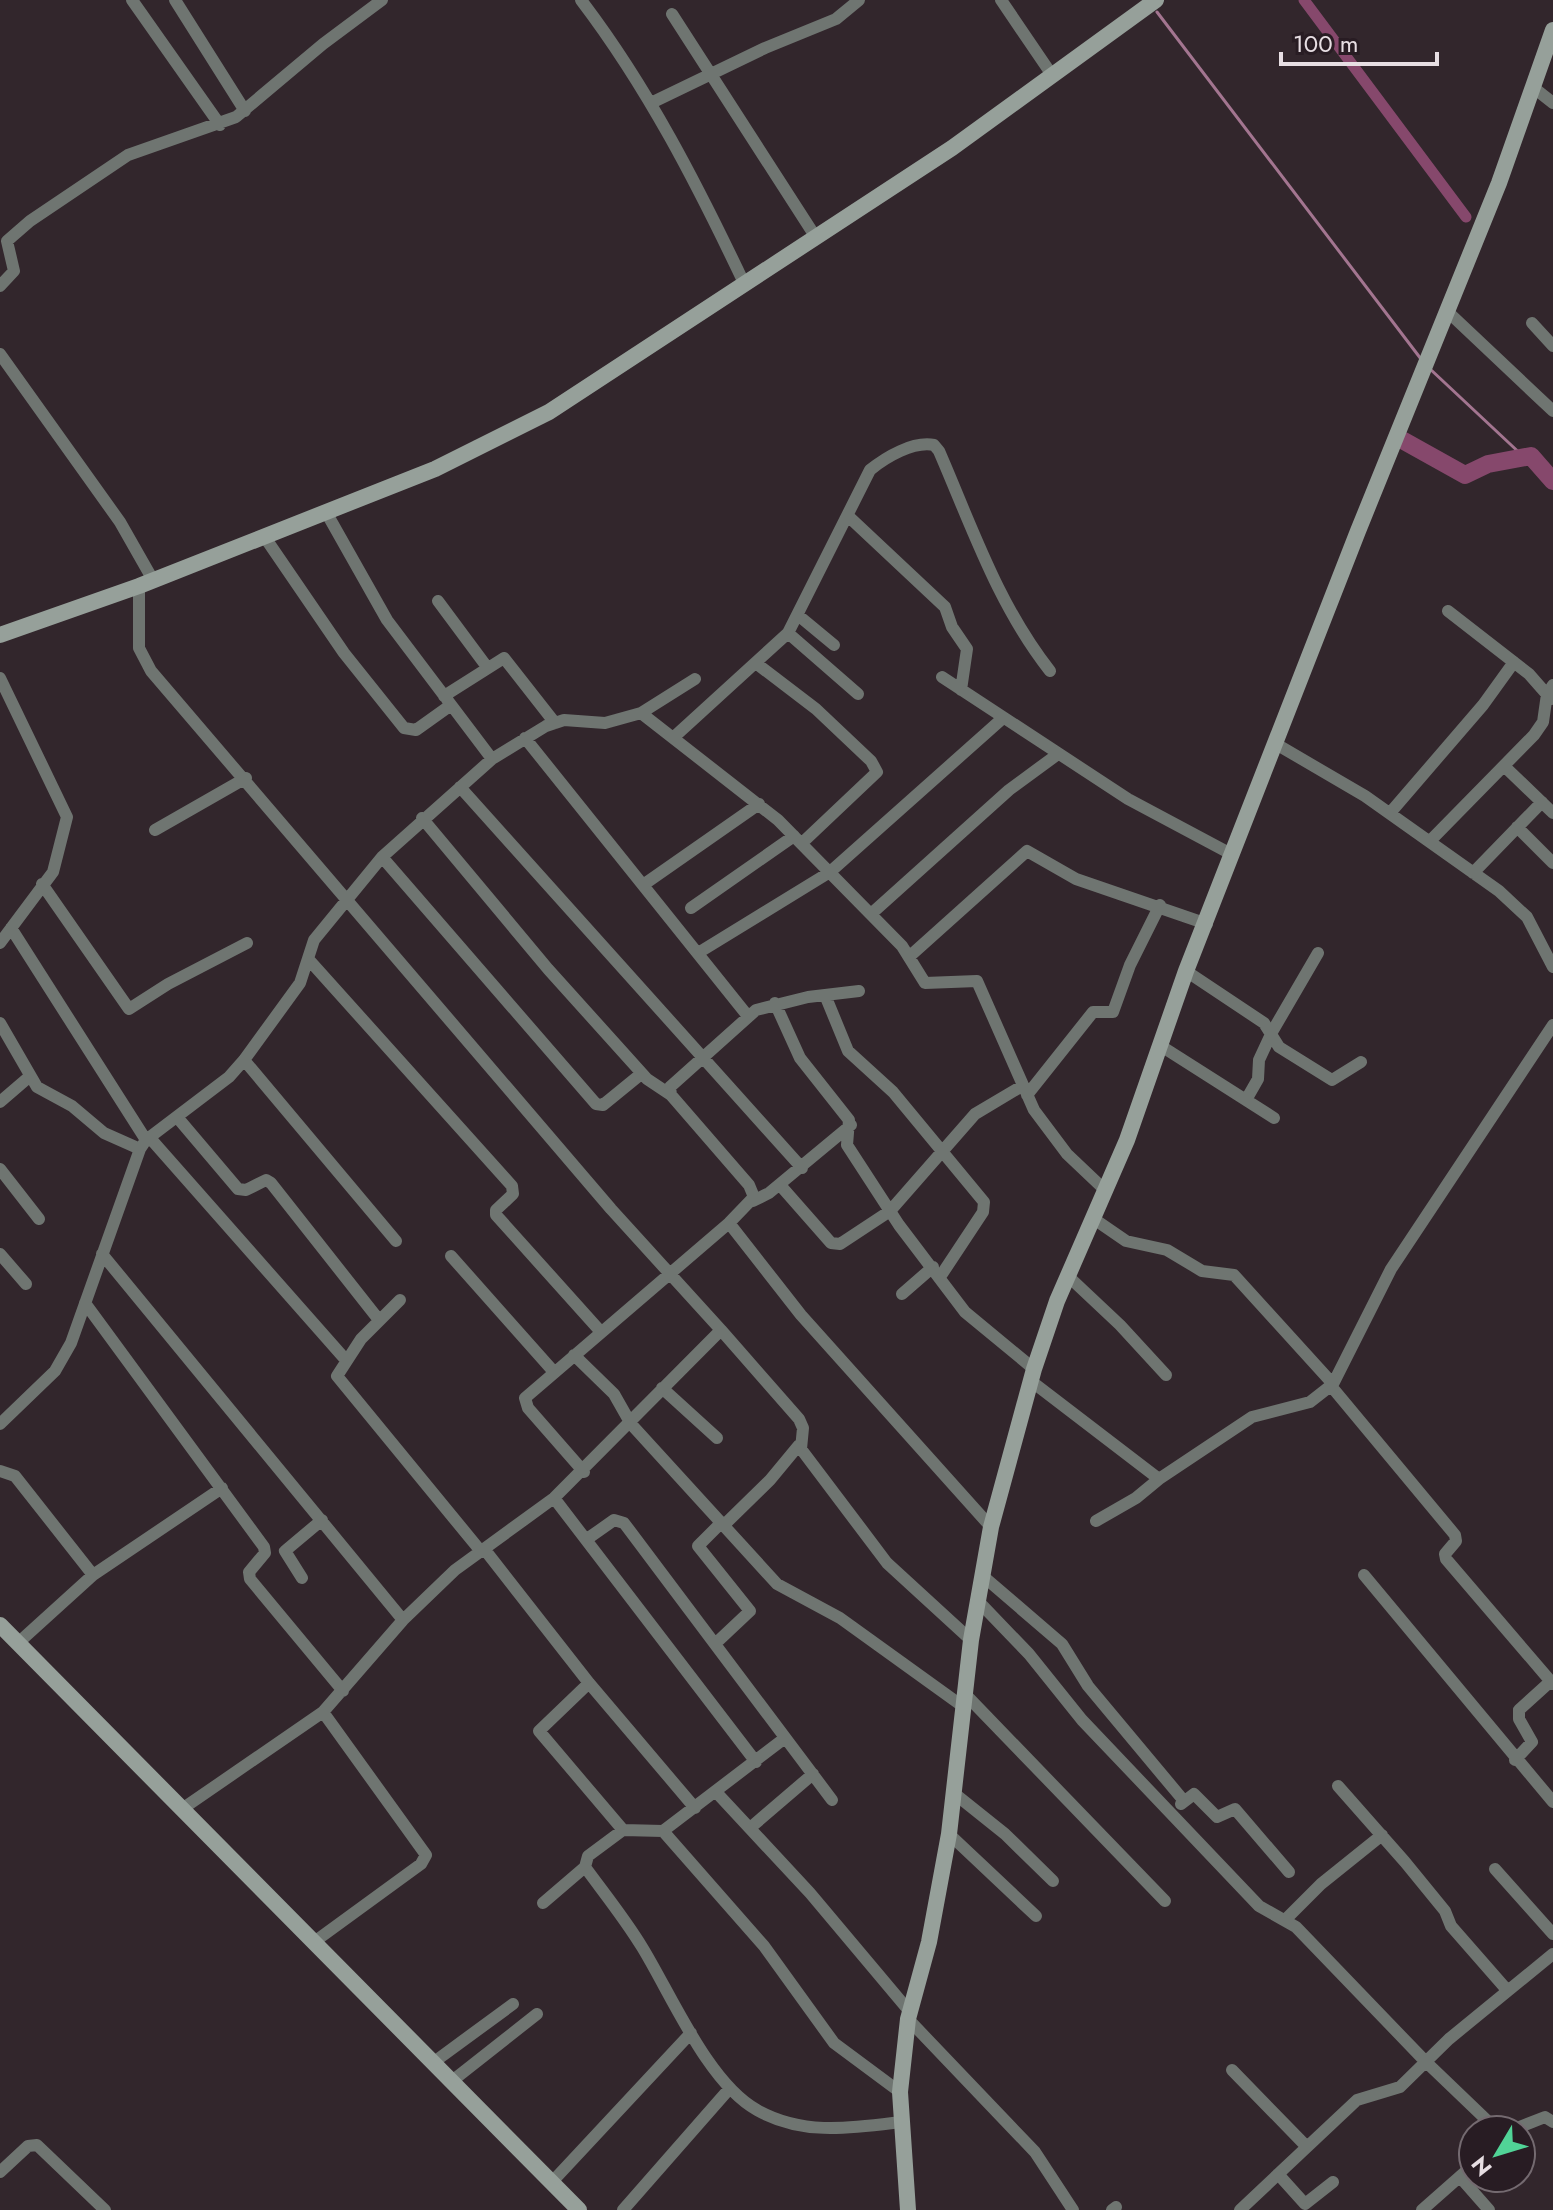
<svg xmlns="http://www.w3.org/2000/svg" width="1553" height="2210" viewBox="0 0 1553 2210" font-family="Jost,sans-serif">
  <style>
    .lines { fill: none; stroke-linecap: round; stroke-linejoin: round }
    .stream { stroke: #a37590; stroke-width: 3 }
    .canal { stroke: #86486c; stroke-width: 11 }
    .river { stroke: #86486c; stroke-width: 18 }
    .street { stroke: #6f7571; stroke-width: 12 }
    .secondary { stroke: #96a09a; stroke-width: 16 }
  </style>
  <rect width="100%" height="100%" fill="#32262c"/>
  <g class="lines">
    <path class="stream" d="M1157,12L1421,359
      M1429,368L1525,458"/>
    <path class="canal" d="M1304,0L1466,217"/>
    <path class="river" d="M1404,441L1465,475L1488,464L1531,456L1553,481"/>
    <path class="street" d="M132,0L220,125
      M175,0L245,111
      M581,0C648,88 697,184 744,283
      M1001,0L1052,75
      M672,14L815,236
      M1534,88L1553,103
      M651,103L765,48L836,19L859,0
      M0,286L14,271L7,241L30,221L128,155L236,117L323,44L382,0
      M1446,310L1553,411
      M1532,323L1553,346
      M0,354L120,522L153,580
      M326,512L387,620L492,759
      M848,516L945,607L952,627L967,649L961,690
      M264,536L344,653L404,728L416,730L451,705
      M139,586V648L151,671L611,1209L721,1330L554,1498L455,1570L403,1620L323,1712L182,1809
      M438,601L487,667
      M1448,611L1529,674L1551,699
      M799,616L834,645
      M788,633L858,694
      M757,664L816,709L871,761L877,772L802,843
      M942,677L1128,799L1233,855
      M0,678L67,817L53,872L0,943
      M444,696L504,658L555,723
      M641,713L778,820L902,946L925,983L977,981L1034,1110L1067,1154L1106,1191
      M674,737L788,633L870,470C886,457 913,441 934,445L939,451C972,527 998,605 1050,671
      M525,738L747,1015
      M1276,744L1365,796L1499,891L1527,917L1553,967
      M1504,766L1553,813
      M460,787L802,1168
      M1390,813L1483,705L1514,662
      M422,818L548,969L647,1079L671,1095
      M1517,827L1553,863
      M155,830L246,778
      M1430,841L1534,735L1543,722L1547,694L1553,685
      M382,857L596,1104L603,1105L641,1074
      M1473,873L1542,802
      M42,884L129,1009L168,984L247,943
      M643,885L759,804
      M691,908L794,836
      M871,914L1009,790L1058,754
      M11,928L146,1140
      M698,953L830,872L1003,718
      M910,956L1027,851L1076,879L1207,924
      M310,961L512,1186L513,1194L496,1210V1215L601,1332
      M1186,971L1264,1023L1279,1047L1332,1080L1361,1062
      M825,995L848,1051L893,1092L984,1202L983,1212L940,1277
      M775,1003L800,1058L849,1120L847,1145L899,1225L965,1312L1034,1369
      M0,1023L37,1087L72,1106L104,1133L140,1149
      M1161,1046L1274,1118
      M244,1060L396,1241
      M1027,1095L1093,1012H1113L1130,965L1160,905
      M1246,1100L1258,1079L1259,1060L1272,1032L1318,953
      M0,1102L29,1077
      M177,1117L238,1189L246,1190L266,1180L271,1183L379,1320
      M150,1138L345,1359
      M0,1169L39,1219
      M780,1185L831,1243L840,1244L890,1211L975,1114L1022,1086
      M753,1201L769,1193L851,1125
      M1094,1219L1126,1241L1167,1250L1202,1271L1234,1275L1333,1384
      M729,1223L801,1315L991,1527
      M0,1254L26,1284
      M102,1254L403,1620
      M451,1256L554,1372
      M1069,1277L1120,1325L1166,1375
      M902,1294L933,1267
      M400,1300L361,1339L337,1376L479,1549
      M85,1303L264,1547L265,1553L249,1572L250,1579L343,1691
      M721,1330L799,1419L803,1428L801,1449L887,1563L971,1640
      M574,1355L614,1394L631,1424L777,1584L840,1618L965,1708
      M1031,1381L1159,1479L1252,1417L1310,1402L1333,1384L1391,1269L1553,1025
      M1331,1386L1455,1535L1456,1541L1445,1554L1446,1559L1553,1684
      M662,1388L717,1438
      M0,1424L55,1371L71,1343L140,1149L146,1140L229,1077L244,1060L300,983L314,940L382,857L492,759L546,726L564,720L605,723L641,713L695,679
      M0,1471L15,1476L93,1575
      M584,1472L528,1408L525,1398L729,1223L754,1197L749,1185L671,1095L670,1087L756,1010L808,997L859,991
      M554,1498L756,1762
      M1096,1521L1136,1498L1159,1479
      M724,1525L770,1480L799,1445
      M587,1539L614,1520L624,1523L832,1800
      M485,1550L589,1683L695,1808
      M1364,1575L1553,1802
      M984,1577L1062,1644L1088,1686L1184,1801
      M302,1578L285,1551L322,1520
      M979,1602L1029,1654L1082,1720L1259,1906L1296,1927L1425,2061L1497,2130
      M18,1643L93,1575L222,1488
      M716,1643L750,1611L698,1546L722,1522
      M589,1683L539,1731L623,1830
      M966,1695L1165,1901
      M1515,1760L1532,1742L1519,1719V1710L1551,1681
      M1338,1786L1405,1862L1445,1911L1451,1926L1507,1990
      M716,1792L810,1893L910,2012
      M955,1794L1005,1834L1053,1881
      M1181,1804L1194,1794L1217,1817L1235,1809L1289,1872
      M750,1828L813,1774
      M663,1831L785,1738
      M949,1834L1036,1916
      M1495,1869L1553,1934
      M543,1903L585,1867
      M1285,1920L1321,1884L1382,1835
      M314,1942L421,1864L426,1855L323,1712
      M908,2019L1035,2152L1073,2210
      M434,2062L513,2004
      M1232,2070L1307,2147
      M452,2081L537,2014
      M900,2092L834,2043L764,1946L663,1831L623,1830L588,1856L585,1867C604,1893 625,1919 642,1947C671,1994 708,2083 757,2110C803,2136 852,2128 901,2122
      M1512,2130L1545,2117L1553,2122
      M0,2172L28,2146L37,2145L105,2210
      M1278,2174L1305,2204L1333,2182
      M1460,2177L1489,2210
      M551,2183L691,2033
      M623,2210L730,2088
      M1112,2210L1116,2207
      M1240,2210L1357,2100L1400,2087L1449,2039L1553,1954
      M1422,2210L1473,2165"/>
    <path class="secondary" d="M0,635L139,586L435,469L549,412L952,148L1156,0
      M0,1625L579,2210
      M908,2210L900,2092L908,2019L929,1942L949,1834L971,1640L991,1527L1034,1369L1057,1301L1127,1140L1186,971L1358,531L1499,183L1553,30"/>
  </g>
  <g transform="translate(1497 2154) rotate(232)"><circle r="38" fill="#281c23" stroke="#746a70" stroke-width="2"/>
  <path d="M0-6L14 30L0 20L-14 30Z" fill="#51d397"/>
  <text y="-12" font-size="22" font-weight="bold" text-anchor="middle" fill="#e7dee3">N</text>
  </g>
  <path d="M1281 52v12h156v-12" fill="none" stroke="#e7dee3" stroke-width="4"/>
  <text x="1293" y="52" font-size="24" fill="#e7dee3" stroke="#281c23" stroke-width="6" paint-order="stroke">100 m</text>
</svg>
